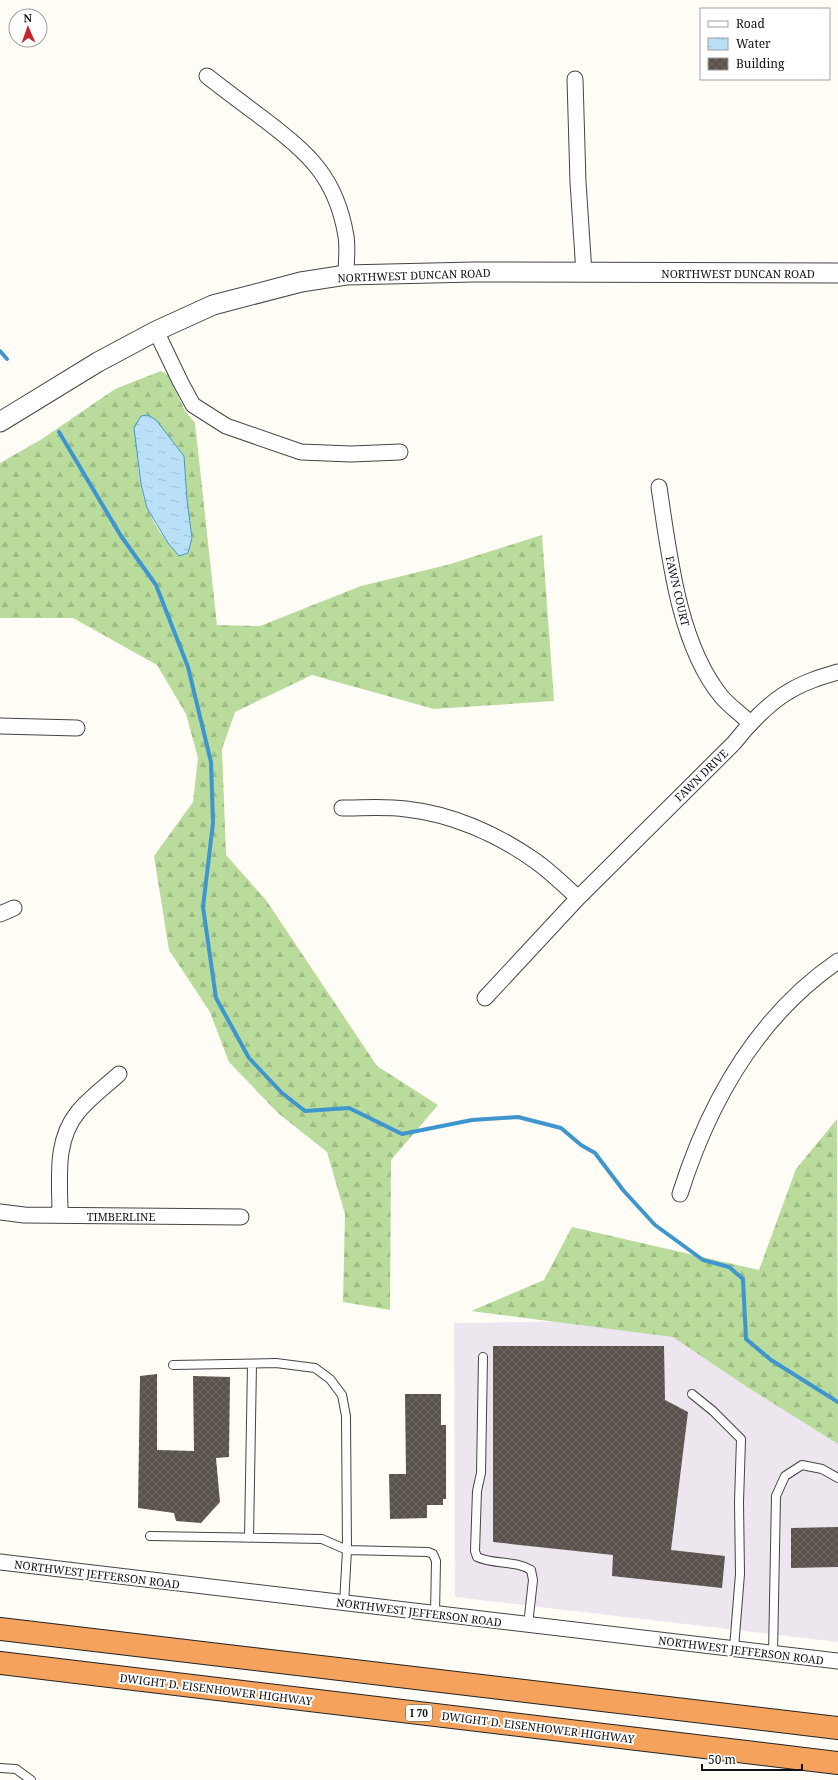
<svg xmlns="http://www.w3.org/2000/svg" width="838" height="1780" viewBox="0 0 838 1780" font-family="'Noto Serif',serif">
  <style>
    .industrial { fill: #eee6ef }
    .forest { fill: url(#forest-firs); fill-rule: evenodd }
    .water { fill: url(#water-ripples); stroke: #3f96cf }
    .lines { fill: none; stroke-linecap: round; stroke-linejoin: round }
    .stream { stroke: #3f96cf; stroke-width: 4 }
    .building { fill: url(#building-cross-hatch) }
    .service-casing { stroke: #444; stroke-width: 10 }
    .minor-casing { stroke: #444; stroke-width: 17 }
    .tertiary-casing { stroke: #444; stroke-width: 21 }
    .motorway-casing { stroke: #222; stroke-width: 24 }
    .service { stroke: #fff; stroke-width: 8 }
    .minor { stroke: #fff; stroke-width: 15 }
    .tertiary { stroke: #fff; stroke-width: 19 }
    .motorway { stroke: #f5a25d; stroke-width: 22 }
    .labels { text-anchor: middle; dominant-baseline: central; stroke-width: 4; stroke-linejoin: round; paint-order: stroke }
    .shield { fill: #fff; stroke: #585858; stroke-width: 1 }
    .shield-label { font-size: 10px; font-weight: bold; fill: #111 }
    .street-label { font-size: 11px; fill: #111; stroke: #fff }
  </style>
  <defs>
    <pattern id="forest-firs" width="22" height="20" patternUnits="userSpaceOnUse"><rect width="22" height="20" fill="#b9dc9c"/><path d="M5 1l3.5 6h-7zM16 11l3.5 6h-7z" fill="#9ebc85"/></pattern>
    <pattern id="water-ripples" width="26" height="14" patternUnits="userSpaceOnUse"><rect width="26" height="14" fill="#b9e0f7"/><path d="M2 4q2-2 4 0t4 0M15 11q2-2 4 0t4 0" fill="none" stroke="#9ebfd3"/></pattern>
    <pattern id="building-cross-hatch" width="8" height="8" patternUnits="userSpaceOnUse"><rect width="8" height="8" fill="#5a524d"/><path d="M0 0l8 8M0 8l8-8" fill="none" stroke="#6d6662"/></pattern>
  </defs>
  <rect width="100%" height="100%" fill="#fffdf5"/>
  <path class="industrial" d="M838,1317V1642L455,1597L454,1323Z"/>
  <path class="forest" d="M161,371L168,375L185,411L195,423L217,625L260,626L361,586L447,565L542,535L554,701L434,709L312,675L235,712L222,749L226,855L266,900L377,1066L438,1105L391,1160L390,1310L343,1302L345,1214L327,1152L278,1113L229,1062L210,1012L169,950L154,856L193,802L198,758L186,714L157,665L73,618H0V463L42,439L115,389ZM156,420L184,456L187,500L192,538L188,553L179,556C167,543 153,524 147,507C137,482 138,454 134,428Z
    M837,1119L838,1444L744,1385L673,1337L471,1311L544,1280L572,1227L759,1270L796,1169Z"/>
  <path class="water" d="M148,415L156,420L184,456L187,500L192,538L188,553L179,556L168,543L147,508L141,484L134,428L141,416Z"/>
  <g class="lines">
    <path class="stream" d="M0,351L7,359
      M59,432L121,536L156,585L188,667L211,762L213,823L203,907L216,998L249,1058L282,1093L305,1111L349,1108L402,1134L472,1120L518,1117L561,1128L581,1145L595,1153L623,1190L655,1225L703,1260L729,1267L743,1279L746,1339L771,1360L838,1402"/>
  </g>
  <path class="building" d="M493,1346H664L665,1400L688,1412L671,1550L725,1556L722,1588L612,1576L613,1555L493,1542Z
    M157,1374V1450L194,1451L193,1376L230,1377L229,1457L216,1458L220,1502L201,1523L176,1521L174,1513L138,1508L140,1376Z
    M405,1394H441V1425H446V1499H443V1505H427V1518L390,1519L389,1474H406Z
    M838,1527V1567L791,1568V1528Z"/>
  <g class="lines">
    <g class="service-casing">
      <path id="service" d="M483,1357L481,1473L477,1491L475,1551L477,1557C494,1565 515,1560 531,1570L533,1580L528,1625
        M692,1394L713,1411L741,1439L739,1502L740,1574L734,1648
        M150,1536L322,1539L347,1550L346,1416L342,1395L330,1379L315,1368L276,1363L173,1365
        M249,1538L252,1364
        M344,1604L347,1550L428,1552L433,1554L436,1561L435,1614
        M773,1654L776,1496L785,1476L802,1465L822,1469L838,1478
        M0,1768L16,1769L31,1780"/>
    </g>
    <g class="minor-casing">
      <path id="minor" d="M207,76C226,91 245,105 265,120C309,154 336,177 346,236C348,248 346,262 346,275
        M575,79L578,182L584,273
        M156,331L181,383L193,405L226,426L301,452L351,454L400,452
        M659,487C669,553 678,643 721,696C729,706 741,714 750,723
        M0,726L77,728
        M342,808C363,808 385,806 406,809C452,814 497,834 534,860C550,871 564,885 578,898
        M0,914L14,908
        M485,998L578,898L734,743C748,725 769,703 788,692C804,682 821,677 838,672
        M680,1194C709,1102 758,1016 838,961
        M0,1212L24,1215L241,1217
        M60,1215C60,1180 54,1141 78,1112C89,1098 106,1086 119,1074
        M0,1562L838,1661"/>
    </g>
    <g class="tertiary-casing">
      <path id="tertiary" d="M0,422L98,362L156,331L213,305L301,282L346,275L474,272L838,273"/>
    </g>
    <g class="motorway-casing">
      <path id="motorway" d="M0,1629L838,1728
        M0,1663L838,1763"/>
    </g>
    <use href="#service" class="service"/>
    <use href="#minor" class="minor"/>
    <use href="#tertiary" class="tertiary"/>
    <use href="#motorway" class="motorway"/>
  </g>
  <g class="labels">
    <rect class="shield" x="406" y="1705" width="26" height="16" rx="3"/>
    <g class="shield-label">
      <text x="419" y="1713">I 70</text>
    </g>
    <g class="street-label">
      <text x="738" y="273">NORTHWEST DUNCAN ROAD</text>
      <text transform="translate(414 275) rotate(-2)">NORTHWEST DUNCAN ROAD</text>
      <text transform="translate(678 591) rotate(77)">FAWN COURT</text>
      <text transform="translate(701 775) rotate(-44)">FAWN DRIVE</text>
      <text x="121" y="1216">TIMBERLINE</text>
      <text transform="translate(97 1574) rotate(7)">NORTHWEST JEFFERSON ROAD</text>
      <text transform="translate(419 1612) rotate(7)">NORTHWEST JEFFERSON ROAD</text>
      <text transform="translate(741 1650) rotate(7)">NORTHWEST JEFFERSON ROAD</text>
      <text transform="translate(216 1689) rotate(7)">DWIGHT D. EISENHOWER HIGHWAY</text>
      <text transform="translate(538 1727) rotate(7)">DWIGHT D. EISENHOWER HIGHWAY</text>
    </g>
  </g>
  <rect x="700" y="8" width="130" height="72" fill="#ffffff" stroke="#a0a0a0"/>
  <rect x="708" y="21" width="20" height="6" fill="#ffffff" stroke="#a0a0a0"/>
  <text x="736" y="28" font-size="12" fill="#111111">Road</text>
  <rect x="708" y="38" width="20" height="12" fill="url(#water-ripples)" stroke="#a0a0a0"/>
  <text x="736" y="48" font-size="12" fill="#111111">Water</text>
  <rect x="708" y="58" width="20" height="12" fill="url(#building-cross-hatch)" stroke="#a0a0a0"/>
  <text x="736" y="68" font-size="12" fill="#111111">Building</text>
  <g transform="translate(28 28) rotate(358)"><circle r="19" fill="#ffffff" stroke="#a0a0a0"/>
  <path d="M0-3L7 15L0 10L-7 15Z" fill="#c4262e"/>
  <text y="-6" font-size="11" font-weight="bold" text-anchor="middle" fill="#111111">N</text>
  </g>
  <path d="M702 1764v6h100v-6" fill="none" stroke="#111111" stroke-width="2"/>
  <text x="708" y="1764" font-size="12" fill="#111111" stroke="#ffffff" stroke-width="3" paint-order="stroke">50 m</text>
</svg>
